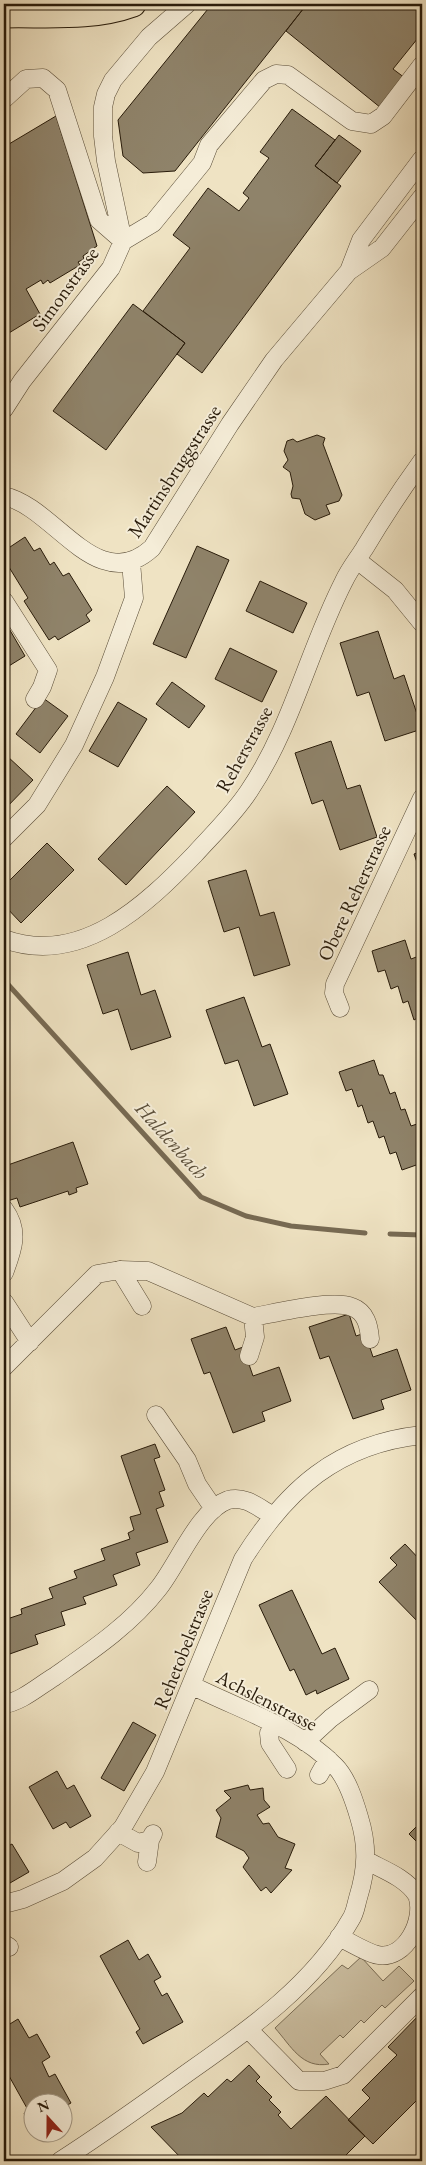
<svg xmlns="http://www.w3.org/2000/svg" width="426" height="2165" viewBox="0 0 426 2165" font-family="'EB Garamond',serif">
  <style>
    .green { fill: #cdc1a4; stroke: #7a6e57 }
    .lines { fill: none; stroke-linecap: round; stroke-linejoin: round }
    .stream { stroke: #776a53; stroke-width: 5 }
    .building { fill: #8f836a; stroke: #281b0a }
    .minor-casing { stroke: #5a4d38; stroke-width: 19 }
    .highway-casing { stroke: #281b0a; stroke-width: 27 }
    .minor { stroke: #f5edd8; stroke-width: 18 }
    .highway { stroke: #efe3c3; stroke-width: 25 }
    .labels { text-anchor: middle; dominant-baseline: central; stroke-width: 4; stroke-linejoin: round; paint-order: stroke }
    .street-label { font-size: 20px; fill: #281b0a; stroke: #f5edd8 }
    .water-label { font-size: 21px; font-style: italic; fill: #5c503b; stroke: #f5edd8 }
  </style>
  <rect width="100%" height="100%" fill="#efe3c3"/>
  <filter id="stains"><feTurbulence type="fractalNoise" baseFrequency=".004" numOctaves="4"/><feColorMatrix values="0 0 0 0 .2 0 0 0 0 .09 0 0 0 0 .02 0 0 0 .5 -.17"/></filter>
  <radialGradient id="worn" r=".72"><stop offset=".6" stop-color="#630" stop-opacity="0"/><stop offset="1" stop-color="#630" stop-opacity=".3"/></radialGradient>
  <path class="green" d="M361,1957L383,1981L399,1966L414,1981L385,2008L382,2005L364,2023L361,2020L343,2038L340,2035L320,2054L329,2064C302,2069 291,2046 275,2028L342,1965L348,1969Z"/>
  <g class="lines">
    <path class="stream" d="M4,980L201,1197L246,1216L291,1226L365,1233
      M390,1234L422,1235"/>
  </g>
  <path class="building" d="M212,4H307L175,171L143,173L123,156L118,120Z
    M307,4H422V33L393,69L405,78L381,108L286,31Z
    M292,109L335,140L315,166L341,186L202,373L177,354L185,343L143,311L190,248L173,235L208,188L239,211L249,198L243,193L269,158L260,152Z
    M56,116L97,246L83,256L84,259L78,262L80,265L50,283L48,280L43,284L41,280L26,289L40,314L4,336V147Z
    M339,135L361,151L337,183L315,166Z
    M133,304L185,343L106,450L53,411Z
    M317,435L325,438L323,444L342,495L339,501L326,505L330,514L315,520L305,514L300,499L292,498L291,494L293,486L290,472L283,467L288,460L284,451L287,441L293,439L297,442Z
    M25,537L34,551L40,548L50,565L54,562L63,576L69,573L92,610L86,615L90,621L58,640L55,636L49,640L24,601L28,598L4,559V551Z
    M197,546L229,560L186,658L153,644Z
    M260,581L307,603L293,633L246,611Z
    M4,620L25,656L4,669Z
    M378,631L394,679L404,675L422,729L385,741L369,692L357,696L340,643Z
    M230,648L277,671L262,702L215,679Z
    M172,682L205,706L189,728L156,704Z
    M43,698L68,716L40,753L16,734Z
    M118,702L147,719L118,767L89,751Z
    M331,741L347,789L360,785L377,837L340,850L323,800L312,804L295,753Z
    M7,756L33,780L4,810V760Z
    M167,786L195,812L126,885L98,859Z
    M47,843L74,870L21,923L4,905V886Z
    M422,851V876L414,854Z
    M246,870L260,916L274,912L290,965L254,976L239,927L224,932L208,881Z
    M405,940L411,959L419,956L422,967V1026L419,1017L414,1020L408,1001L403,1003L398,986L391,989L385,970L378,972L372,951Z
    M128,952L141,995L155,990L171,1037L131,1050L118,1009L103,1014L87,965Z
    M244,997L262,1047L270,1044L288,1094L254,1106L238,1060L225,1064L206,1010Z
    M374,1060L379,1075H383L390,1094L395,1092L401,1110L405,1109L411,1126L417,1124L422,1138V1163L402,1170L396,1152L390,1154L384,1136L379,1138L373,1121L368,1123L362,1105L358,1107L352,1089L346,1091L339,1072Z
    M73,1142L88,1184L76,1188L77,1192L69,1195L68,1191L20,1207L17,1198L4,1202V1179L9,1178L5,1166Z
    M349,1314L356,1336L365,1333L373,1357L397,1349L411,1390L381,1400L384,1409L353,1419L329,1356L320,1359L309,1327Z
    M226,1327L235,1350L243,1347L253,1376L279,1367L291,1401L262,1412L265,1421L233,1433L210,1372L204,1374L191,1339Z
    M155,1444L160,1457L154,1459L165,1490L159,1492L164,1506L156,1509L168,1542L136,1553L140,1565L113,1575L117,1585L83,1597L86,1604L61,1612L65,1625L35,1635L38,1644L4,1656V1620L22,1614L21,1609L53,1598L49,1588L77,1578L74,1571L105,1560L101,1549L130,1539L128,1533L134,1530L130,1517L141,1514L121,1456Z
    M405,1544L422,1562V1626L379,1582L397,1565L390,1558Z
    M292,1590L322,1654L335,1648L349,1679L317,1694L316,1690L306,1695L294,1669L290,1671L259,1605Z
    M133,1722L156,1735L124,1791L101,1778Z
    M57,1771L67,1789L74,1785L91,1816L70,1828L66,1822L53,1829L29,1787Z
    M248,1785L250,1790L263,1788L264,1800L270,1807L257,1815L263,1824L269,1823L278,1837L295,1844L285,1868L292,1870L271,1893L266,1887L261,1891L243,1867L249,1858L244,1851L216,1837L221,1818L216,1810L231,1798L224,1791Z
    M422,1821V1847L409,1834Z
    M4,1843L6,1847L12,1844L29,1872L10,1883L7,1878L4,1880Z
    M128,1940L139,1960L148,1954L161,1977L154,1981L162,1996L167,1993L183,2022L143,2044L136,2032L140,2029L100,1956Z
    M422,2012V2095L373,2144L348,2120L370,2098L362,2090L397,2055L388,2047Z
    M18,2019L29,2038L37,2034L50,2057L42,2062L49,2077L55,2074L71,2103L62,2108V2102H32V2124L31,2125L24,2113L28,2110L4,2067V2026L5,2027Z
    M249,2065L260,2077L256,2081L272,2097L269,2100L281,2112L278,2115L291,2129L326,2096L365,2136L340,2161H184L151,2127L182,2113L204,2093L208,2097L227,2079L231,2082Z"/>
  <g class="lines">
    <g class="minor-casing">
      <path id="minor" d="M4,99L26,79L43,78L57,90L99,220L123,241
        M123,241L153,223L202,163L209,145L264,80L276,74L288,75L352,121L371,124L383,116L422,65
        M123,241L106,161L103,136V107L106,94L113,80L149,37L187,4
        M349,271L361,240L422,159
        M4,409L22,381L111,268L123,241
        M4,496C55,507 97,598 152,548L230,424L274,360L349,271L382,248L422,197
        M357,560L395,590L422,623
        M4,601L48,670L42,687L35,699
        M4,838L37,805L74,745L105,677L134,598L131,562
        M4,939C81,967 146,905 195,854C213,834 234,814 249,791C292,727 309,649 344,581C349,570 357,560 364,549C382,519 401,490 422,461
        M340,1008L334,993L335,984L422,798
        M4,1209C20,1231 13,1249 4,1273
        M120,1270L142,1306
        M4,1302L30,1342
        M253,1317C276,1313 332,1299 352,1307C366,1312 369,1326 370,1339
        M4,1367L97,1274L120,1270L148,1271L253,1317L255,1337L249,1356
        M156,1415L187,1460L197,1484L214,1509
        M4,1704C21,1702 39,1686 54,1677C91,1651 130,1625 158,1589C177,1566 199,1510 228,1500C245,1495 259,1508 273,1516
        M269,1733L270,1743L287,1769
        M305,1742L331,1718L369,1690
        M319,1775L328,1759
        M118,1832L138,1843L150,1840
        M147,1862L150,1840L153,1834
        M4,1904L23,1899L63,1881L95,1858L123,1827L155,1772L243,1559C287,1489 337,1444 422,1435
        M339,1937C350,1942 367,1953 378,1955C406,1960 426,1919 417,1895C406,1878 384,1870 367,1861
        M4,1944L9,1947
        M248,2029L299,2081H324L343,2075L422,1996
        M60,2161C104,2133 147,2102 190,2071C250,2029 314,1984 351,1919C355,1913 356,1905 358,1898C367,1869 368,1846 359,1817C354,1800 347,1778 335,1766C296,1726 240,1710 191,1685"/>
    </g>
    <g class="highway-casing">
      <path id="highway" d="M4,15C47,14 92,19 133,4"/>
    </g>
    <use href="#minor" class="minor"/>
    <use href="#highway" class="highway"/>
  </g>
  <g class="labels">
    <g class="street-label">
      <text transform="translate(65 289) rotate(-54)">Simonstrasse</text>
      <text transform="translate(174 471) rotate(-57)">Martinsbruggstrasse</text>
      <text transform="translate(244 749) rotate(-61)">Reherstrasse</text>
      <text transform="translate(354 893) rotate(-65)">Obere Reherstrasse</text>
      <text transform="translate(183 1649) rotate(-68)">Rehetobelstrasse</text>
      <text transform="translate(267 1700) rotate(27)">Achslenstrasse</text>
    </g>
    <g class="water-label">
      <text transform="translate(172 1140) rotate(48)">Haldenbach</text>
    </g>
  </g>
  <rect width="426" height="2165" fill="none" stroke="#efe3c3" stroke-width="20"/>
  <rect x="5" y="5" width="416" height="2155" fill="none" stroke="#281b0a" stroke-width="2.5"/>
  <rect x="10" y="10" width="406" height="2145" fill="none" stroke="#281b0a"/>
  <g transform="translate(48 2118) rotate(339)"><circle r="24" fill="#f5edd8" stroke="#a39986"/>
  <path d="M0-4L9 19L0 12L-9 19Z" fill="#8f2418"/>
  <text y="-8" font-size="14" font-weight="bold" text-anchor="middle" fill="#281b0a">N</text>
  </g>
  <rect width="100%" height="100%" filter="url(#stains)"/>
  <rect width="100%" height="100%" fill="url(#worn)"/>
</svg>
